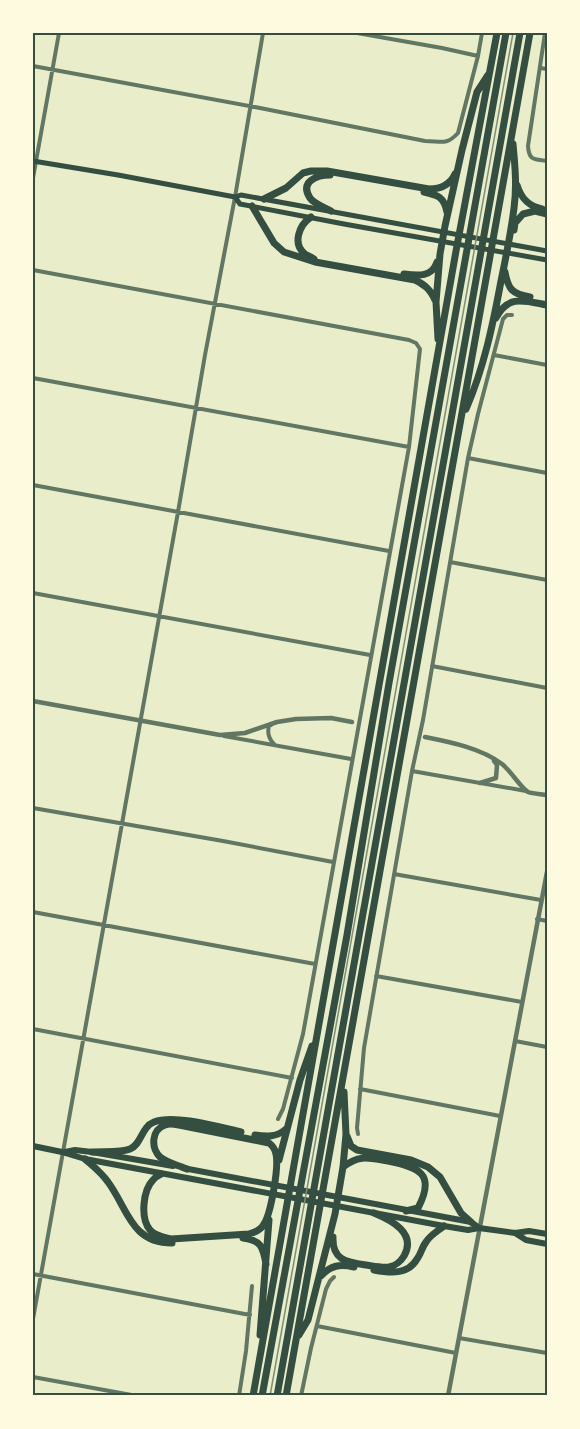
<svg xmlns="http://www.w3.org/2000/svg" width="580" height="1429" viewBox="0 0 580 1429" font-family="'Alegreya Sans',sans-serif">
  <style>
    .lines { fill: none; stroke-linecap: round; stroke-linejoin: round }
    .minor { stroke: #617663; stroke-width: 4 }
    .tertiary { stroke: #617663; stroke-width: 4.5 }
    .secondary { stroke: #344e41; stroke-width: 5 }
    .primary { stroke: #344e41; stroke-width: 6 }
    .motorway { stroke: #344e41; stroke-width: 7 }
    .rail { stroke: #7c8e77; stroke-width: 1.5 }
    .neatline { fill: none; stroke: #344e41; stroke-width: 2 }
  </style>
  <rect width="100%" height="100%" fill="#e9edc9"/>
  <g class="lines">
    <path class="minor" d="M357,33L442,48L478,56
      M545,33L528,146C529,161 534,159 547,161
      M33,66L260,108L425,141C441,141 446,146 458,133L478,56L482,33
      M540,68L547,69
      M33,178L59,33
      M33,270L409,340L416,343L420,349L409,447L303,1034L283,1109L278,1119
      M494,355L547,365
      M33,378L409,447
      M468,458L547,473
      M33,485L389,551
      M450,562L547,580
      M33,593L370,655
      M432,666L547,688
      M271,725L269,726C267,733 269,739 274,744
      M224,736L351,759
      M412,771L526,791
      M33,808L223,841L333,862
      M394,874L541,900
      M33,912L315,964
      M537,919L547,921
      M376,976L522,1002
      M33,1029L292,1078
      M515,1041L547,1047
      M360,1089L500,1116
      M358,1134L357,1128L364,1048L412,771L423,720L468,458L478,414L503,319L507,315H512
      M33,1274L250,1315
      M33,1319L178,512L205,355L235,197L263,33
      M317,1326L456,1353
      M459,1338L547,1353
      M33,1377L137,1396
      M239,1396L246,1351L252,1286
      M301,1396L311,1348L326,1289L330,1281L334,1277"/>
    <path class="tertiary" d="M33,701L220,735L245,733L277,722L296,719L331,718L352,722
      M425,737C450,742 481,748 502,764C510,770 521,788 528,792C533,794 541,794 547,795
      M480,783L496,778L497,765L494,761
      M448,1396L547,872"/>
    <path class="secondary" d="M33,161L118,175L235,197L241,195L547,251
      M235,197L240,204L344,224L547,260"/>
    <path class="primary" d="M33,1146L62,1152L85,1159L444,1226L468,1230L479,1228L515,1233L529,1231L547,1234
      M65,1152L75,1150L92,1152L173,1166
      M183,1168L471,1222L479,1228
      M515,1233L526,1240L547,1244"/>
    <path class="motorway" d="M330,175C318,175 299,181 310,198C314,204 324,207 331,211
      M517,185C521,198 528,206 542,209
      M424,192C438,195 444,197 447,212
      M264,199L286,188L303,173L311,171H327L429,189C441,189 450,185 455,174
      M252,206L274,243L284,252L315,262L415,280C425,285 430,289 435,300
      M311,217C299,225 292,244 305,254C306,255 313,258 314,259
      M514,230L515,223L523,214L535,211L547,214
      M505,272C508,289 512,294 530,297
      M404,274C419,276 432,277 437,262
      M496,318C508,294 525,301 547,305
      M438,339L436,302L440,254L445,226L462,150L477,92L488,75
      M466,409C484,368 493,324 501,281C506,257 511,233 514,208C517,187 515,165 513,144
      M255,1135C267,1137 277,1137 286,1129
      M347,1136L351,1146L357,1150L411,1160L428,1167L440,1177L461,1213L471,1222
      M92,1152C102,1151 121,1153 130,1149C142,1144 141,1127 154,1122C174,1114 219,1127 241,1132
      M85,1159C93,1166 102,1173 108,1182C128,1209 131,1243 172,1243
      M279,1160L300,1080L312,1046
      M343,1167C360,1154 369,1158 388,1161C419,1167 436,1174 418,1208L406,1211
      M161,1174C158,1176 155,1177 153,1180C143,1190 140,1218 150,1230C155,1236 163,1237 171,1239L249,1234C255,1232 261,1230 264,1224C271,1213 279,1167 276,1154C275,1149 273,1146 269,1143L179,1125C174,1124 169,1123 165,1125C151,1130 151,1148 160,1157C167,1163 178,1165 187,1169
      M333,1237C332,1260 346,1262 366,1265C373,1266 382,1268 389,1267C395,1266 401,1261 404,1256C417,1233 391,1220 374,1213
      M243,1238C261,1240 263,1247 266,1264
      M374,1270C390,1273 408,1275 417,1259C421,1254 422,1247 426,1242C430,1235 438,1231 444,1226
      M321,1276C331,1265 340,1264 354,1267
      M260,1335L269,1220
      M299,1335L308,1320L335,1214L343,1167L346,1134L344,1092
      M253,1396L456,251L497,33
      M262,1396L347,935L389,683L506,33
      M277,1396L520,33
      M286,1396L530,33"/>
    <path class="rail" d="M270,1396L513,33"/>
  </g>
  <rect width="580" height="1429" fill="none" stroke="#fefae0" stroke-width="69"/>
  <rect x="34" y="34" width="512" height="1360" class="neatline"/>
</svg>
